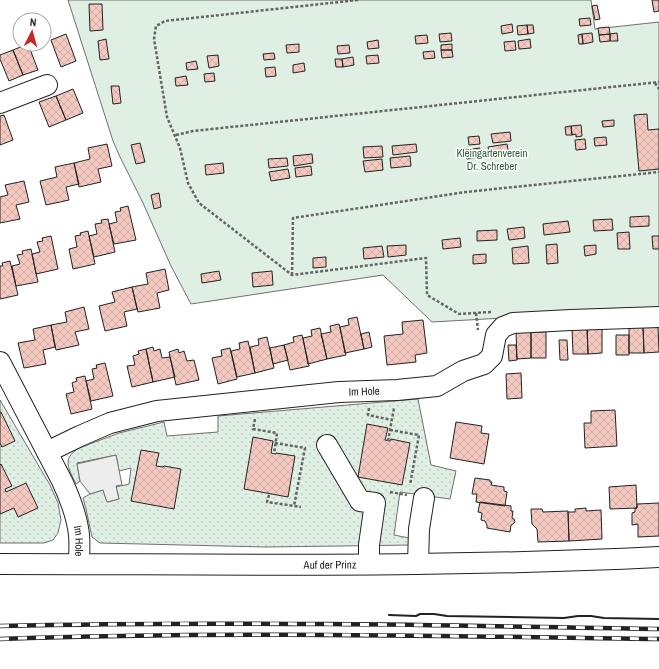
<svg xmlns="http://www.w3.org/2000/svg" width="659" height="669" viewBox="0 0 659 669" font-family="'Archivo Narrow',sans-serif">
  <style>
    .grass { fill: url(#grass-dots); stroke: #6f6f6f }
    .garden { fill: #e0efe3; stroke: #6f6f6f }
    .parking { fill: #ededed; stroke: #6f6f6f }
    .building { fill: url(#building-cross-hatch); stroke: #222 }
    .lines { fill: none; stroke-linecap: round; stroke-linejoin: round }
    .minor-casing { stroke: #222; stroke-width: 22 }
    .path { stroke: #646464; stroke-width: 2.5; stroke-dasharray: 3 2; stroke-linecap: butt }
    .minor { stroke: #fff; stroke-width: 20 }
    .rail-casing { stroke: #222; stroke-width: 4.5 }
    .rail { stroke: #fff; stroke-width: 3; stroke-dasharray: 9; stroke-linecap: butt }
    .wall { stroke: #222; stroke-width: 2 }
    .labels { text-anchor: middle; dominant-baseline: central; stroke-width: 3; stroke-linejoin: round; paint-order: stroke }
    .park-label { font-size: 11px; fill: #2f5e38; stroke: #fff }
    .street-label { font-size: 11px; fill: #222; stroke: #fff }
  </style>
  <defs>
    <pattern id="grass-dots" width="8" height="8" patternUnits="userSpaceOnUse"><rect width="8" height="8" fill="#e0efe3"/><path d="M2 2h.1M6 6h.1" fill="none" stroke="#c0cdc2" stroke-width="1.8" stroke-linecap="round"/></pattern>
    <pattern id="building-cross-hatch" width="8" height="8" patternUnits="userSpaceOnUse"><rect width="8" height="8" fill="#f3c9c0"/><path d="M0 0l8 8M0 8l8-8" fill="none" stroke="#d0aca5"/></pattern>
  </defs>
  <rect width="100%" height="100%" fill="#fff"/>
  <path class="grass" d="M418,399L431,465L456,471L450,499L400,492L394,535L414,539L413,545L265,547L100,543L92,537L86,509L83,498L90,494L103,490L107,502L119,499L116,487L129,484L131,468L119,471L116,455L77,463L80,481L76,484C69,469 61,459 79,448L119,433L164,422L167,436L218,432V416Z
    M0,400L50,485L58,503L61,520L58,533L53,540L44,543H0Z"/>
  <path class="garden" d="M68,0H591L595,29L659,22V311L593,313L432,322L383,275L191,304L171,266L143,203L120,157L113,141Z"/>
  <path class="parking" d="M116,455L122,485L116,486L119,499L107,502L103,490L90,494L80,481L77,464Z"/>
  <path class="building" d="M652,0H659V11L654,12Z
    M89,4H102L103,30L90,31Z
    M597,5L600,19L595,20L592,6Z
    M590,18L591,25L580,26L579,19Z
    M512,24L513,32L502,34L501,26Z
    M527,25L528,34L518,35L517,26Z
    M527,25H533L534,33L528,34Z
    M609,27L610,34L599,35L598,28Z
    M451,33L452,41L440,42L439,34Z
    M592,33L593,42L583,44L582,34Z
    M617,33L618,41H610V34Z
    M66,34L76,61L61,67L51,40Z
    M582,34L583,44H579L578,35Z
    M610,34V41L600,42L599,35Z
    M427,35L428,43L416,44L415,36Z
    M106,39L109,59L100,60L98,41Z
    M530,39L531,48L519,49L518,41Z
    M378,40L379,48L368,49L367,42Z
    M515,41L516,50L505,51L504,42Z
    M28,44L38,70L23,75L13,50Z
    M299,44V52L287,53L286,45Z
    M452,44V50H441V45Z
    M349,45L350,53L338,54L337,46Z
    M13,50L23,75L9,81L0,59V55Z
    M441,50H452L453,57L442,58Z
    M434,51L435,58L424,59L423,52Z
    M274,53L275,59L264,60L263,54Z
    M218,55L219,66L209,68L207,56Z
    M378,55L379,63L367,64L366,56Z
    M353,57L354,65L343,67L342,59Z
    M335,59H342L343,67H336Z
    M196,61L198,69L187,70L186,63Z
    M304,63L305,71L293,73V65Z
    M275,67L276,76L266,77L265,68Z
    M214,73L215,81L205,82L204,74Z
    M186,76L188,85L176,86L175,78Z
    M111,86H119L121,103L113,104Z
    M73,89L83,113L66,120L56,96Z
    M56,96L66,120L49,127L39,102Z
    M647,114L648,130L659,129V169L639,171L634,115Z
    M4,115L13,140L0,145V116Z
    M614,120V126L603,127L602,121Z
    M581,125L582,136L576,137V134L572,135L571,126Z
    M571,126L572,135H566L565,127Z
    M510,132L511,141L493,143L491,134Z
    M479,136L480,144L469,145L468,137Z
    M606,137L607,145L595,146L594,138Z
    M585,139L586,149L576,150L575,140Z
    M140,143L145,162L136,164L131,145Z
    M107,144L112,166L98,169L101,182L79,187L74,163L90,159L88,148Z
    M416,144L417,152L393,155L392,146Z
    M507,144L509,155L490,158L488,147Z
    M382,146L383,157L364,158L363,147Z
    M480,148L481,157L467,159L465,150Z
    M312,154L313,163L294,166L293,156Z
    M410,156L411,166L391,168L390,158Z
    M287,158L288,166L269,168L268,159Z
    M382,159L383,170L365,172L363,161Z
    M74,163L79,184L66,187L69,200L46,205L40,181L57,177L55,167Z
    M223,163L224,173L206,175L205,165Z
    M311,166L312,175L296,177L295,168Z
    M288,169L290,178L271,181L269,172Z
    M24,181L29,202L16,205L20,219L0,223V197L8,195L5,185Z
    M159,193L161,207L154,209L151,195Z
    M128,206L136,240L114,244L109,224L117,222L115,212L121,211L120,208Z
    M649,216V226L630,227V217Z
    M108,219L115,252L94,257L89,236L97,234L95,224L102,223L101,220Z
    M612,219L613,230L594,231L593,220Z
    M568,221L570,232L544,235L543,224Z
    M524,227L525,238L509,240L507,229Z
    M497,230V240L477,241V231Z
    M88,231L95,264L73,269L69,249L77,247L75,236L81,235L80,233Z
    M629,232L630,249H618L617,233Z
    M51,236L58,269L36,274L32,254L40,252L37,242L43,241L42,238Z
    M652,236H659V249H653Z
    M460,238L461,247L443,249L442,240Z
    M557,244L558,263L547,264L546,245Z
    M406,245V255L388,257L387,246Z
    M596,245V254L585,256L584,246Z
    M382,246L384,257L364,259L363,248Z
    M528,246L529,263L513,264L512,248Z
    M31,249L38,282L16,286L12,266L20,264L17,255L23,254L22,251Z
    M486,254V263L473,264V255Z
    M326,257V267L313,268V258Z
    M10,261L18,295L0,299V266H3L2,263Z
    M165,269L169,290L157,293L160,308L138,312L132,287L148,284L146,273Z
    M219,271L221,280L202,283L201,274Z
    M272,271L273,285L253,287L252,273Z
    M132,287L137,309L124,312L127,326L105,331L99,306L115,302L112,292Z
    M84,307L89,329L75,332L79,345L56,350L51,325L67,322L65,312Z
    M357,317L364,349L345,353L340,327L349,325L348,319Z
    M423,320L427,353L415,355L416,362L387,365L384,336L403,334L402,322Z
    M339,324L346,355L327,359L321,334L331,332L330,326Z
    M51,325L55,347L43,350L46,364L24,368L18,343L35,340L33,329Z
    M643,326H658L659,352L644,353Z
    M643,326L644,353H629V327Z
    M587,327H602V353L588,354Z
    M587,327L588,354H573L572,328Z
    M320,328L327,359L308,364L303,338L312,336L311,330Z
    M369,332L372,347L364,349L361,334Z
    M516,332H531V358L517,359Z
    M531,332H546V358H531Z
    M302,335L309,366L290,370L284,345L294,342L293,337Z
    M616,335H629V355H616Z
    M267,337L274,368L255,373L250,347L259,345L258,339Z
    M559,340H567L568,360H560Z
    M248,341L255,373L237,377L231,351L240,349L239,343Z
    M284,345L288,360L273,364L270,348Z
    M508,345H516L517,360L509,361Z
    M153,347L154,351L160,349L162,358L170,357L175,377L153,382L146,349Z
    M230,348L237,379L218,384L212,358L222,356L221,350Z
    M146,349L153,382L132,387L127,366L135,365L133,356L139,354L138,351Z
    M178,349L179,353L184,351L187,361L194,360L199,380L176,385L169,352Z
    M105,363L113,396L91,401L86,381L94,379L92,369L97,368L96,365Z
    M521,373L522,398L507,399L506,374Z
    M85,376L92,409L71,414L66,394L74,392L72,383L77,381L76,378Z
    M615,410L617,446L585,448L584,423H591V411Z
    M0,412H1L15,441L2,447L0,443Z
    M456,422L482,426L481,433L489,434L484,464L450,458Z
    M367,424L388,428L385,440L390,441L391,439L410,443L402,485L358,477Z
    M253,437L273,441L271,453L276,454V453L295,456L288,497L244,489Z
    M141,450L159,453L156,466L163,467L164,466L181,469L174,509L131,501Z
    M1,464L12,486L5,489L6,492L26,483L38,508L18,517L14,508L0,514V465Z
    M475,478L490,480V482H492L491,485L504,487V491L507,492L505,506L476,502L477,494H472Z
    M636,485L637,508L610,509L609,487Z
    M480,502L511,506V511H513L512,518L514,519L515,522L513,524L511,525L510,532L487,528V525L485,521L481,520L482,513L478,512Z
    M659,503V536L638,537V524L632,525V513L635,512V508H637V504Z
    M586,508V511L601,510L602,539L569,541L568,512H575V509Z
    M531,509H542L543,512L568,511L569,541L538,542L537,529L532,524Z"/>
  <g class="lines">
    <g class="minor-casing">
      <g id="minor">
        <path d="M0,103L47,85"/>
        <path id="s1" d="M0,362L62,481C70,498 77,516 79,535C80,544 79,554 79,564"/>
        <path d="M327,445L360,501L375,503L369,545V564"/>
        <path id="s2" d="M47,452L80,436L110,423L157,411L339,392L397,390L437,386L463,371L484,364L492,356L496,335L503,327L513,323L571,320L659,317"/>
        <path id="s3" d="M0,564C220,564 440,568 659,557"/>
        <path d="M418,564L419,529L424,498"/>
      </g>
    </g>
    <path class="path" d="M358,0L165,21L156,26L154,39L167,117L180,148L188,183L199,203L292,275L426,258L427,295L459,314L491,312
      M655,83L659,89
      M176,135L193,131L659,82
      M292,275L293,218L466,192L659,172
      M476,313L478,330
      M369,408L368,415L392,420
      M255,419L253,429L277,433L274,454
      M390,430L419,435L410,485
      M388,441L394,408
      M275,443L305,448L294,506
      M390,492L407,495
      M269,495L267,502L301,507"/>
    <use href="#minor" class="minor"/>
    <g class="rail-casing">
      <path id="rail" d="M0,626C220,621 439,625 659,629
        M0,639C220,631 439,636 659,639"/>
    </g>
    <use href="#rail" class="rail"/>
    <path class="wall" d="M389,615L416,616L420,614H434L447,616L564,618L578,616H591L604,618L659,619"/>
  </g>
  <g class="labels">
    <g class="park-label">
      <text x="492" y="153">Kleingartenverein<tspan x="492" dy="13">Dr. Schreber</tspan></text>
    </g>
    <g class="street-label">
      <text stroke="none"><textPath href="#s2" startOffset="326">Im Hole</textPath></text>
      <text stroke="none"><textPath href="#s1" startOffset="197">Im Hole</textPath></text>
      <text stroke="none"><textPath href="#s3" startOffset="330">Auf der Prinz</textPath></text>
    </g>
  </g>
  <g transform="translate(32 32) rotate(6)"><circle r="19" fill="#ffffff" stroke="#a7a7a7"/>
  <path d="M0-3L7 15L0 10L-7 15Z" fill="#c62828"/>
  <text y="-6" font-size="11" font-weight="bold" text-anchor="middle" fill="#222222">N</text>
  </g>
</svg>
